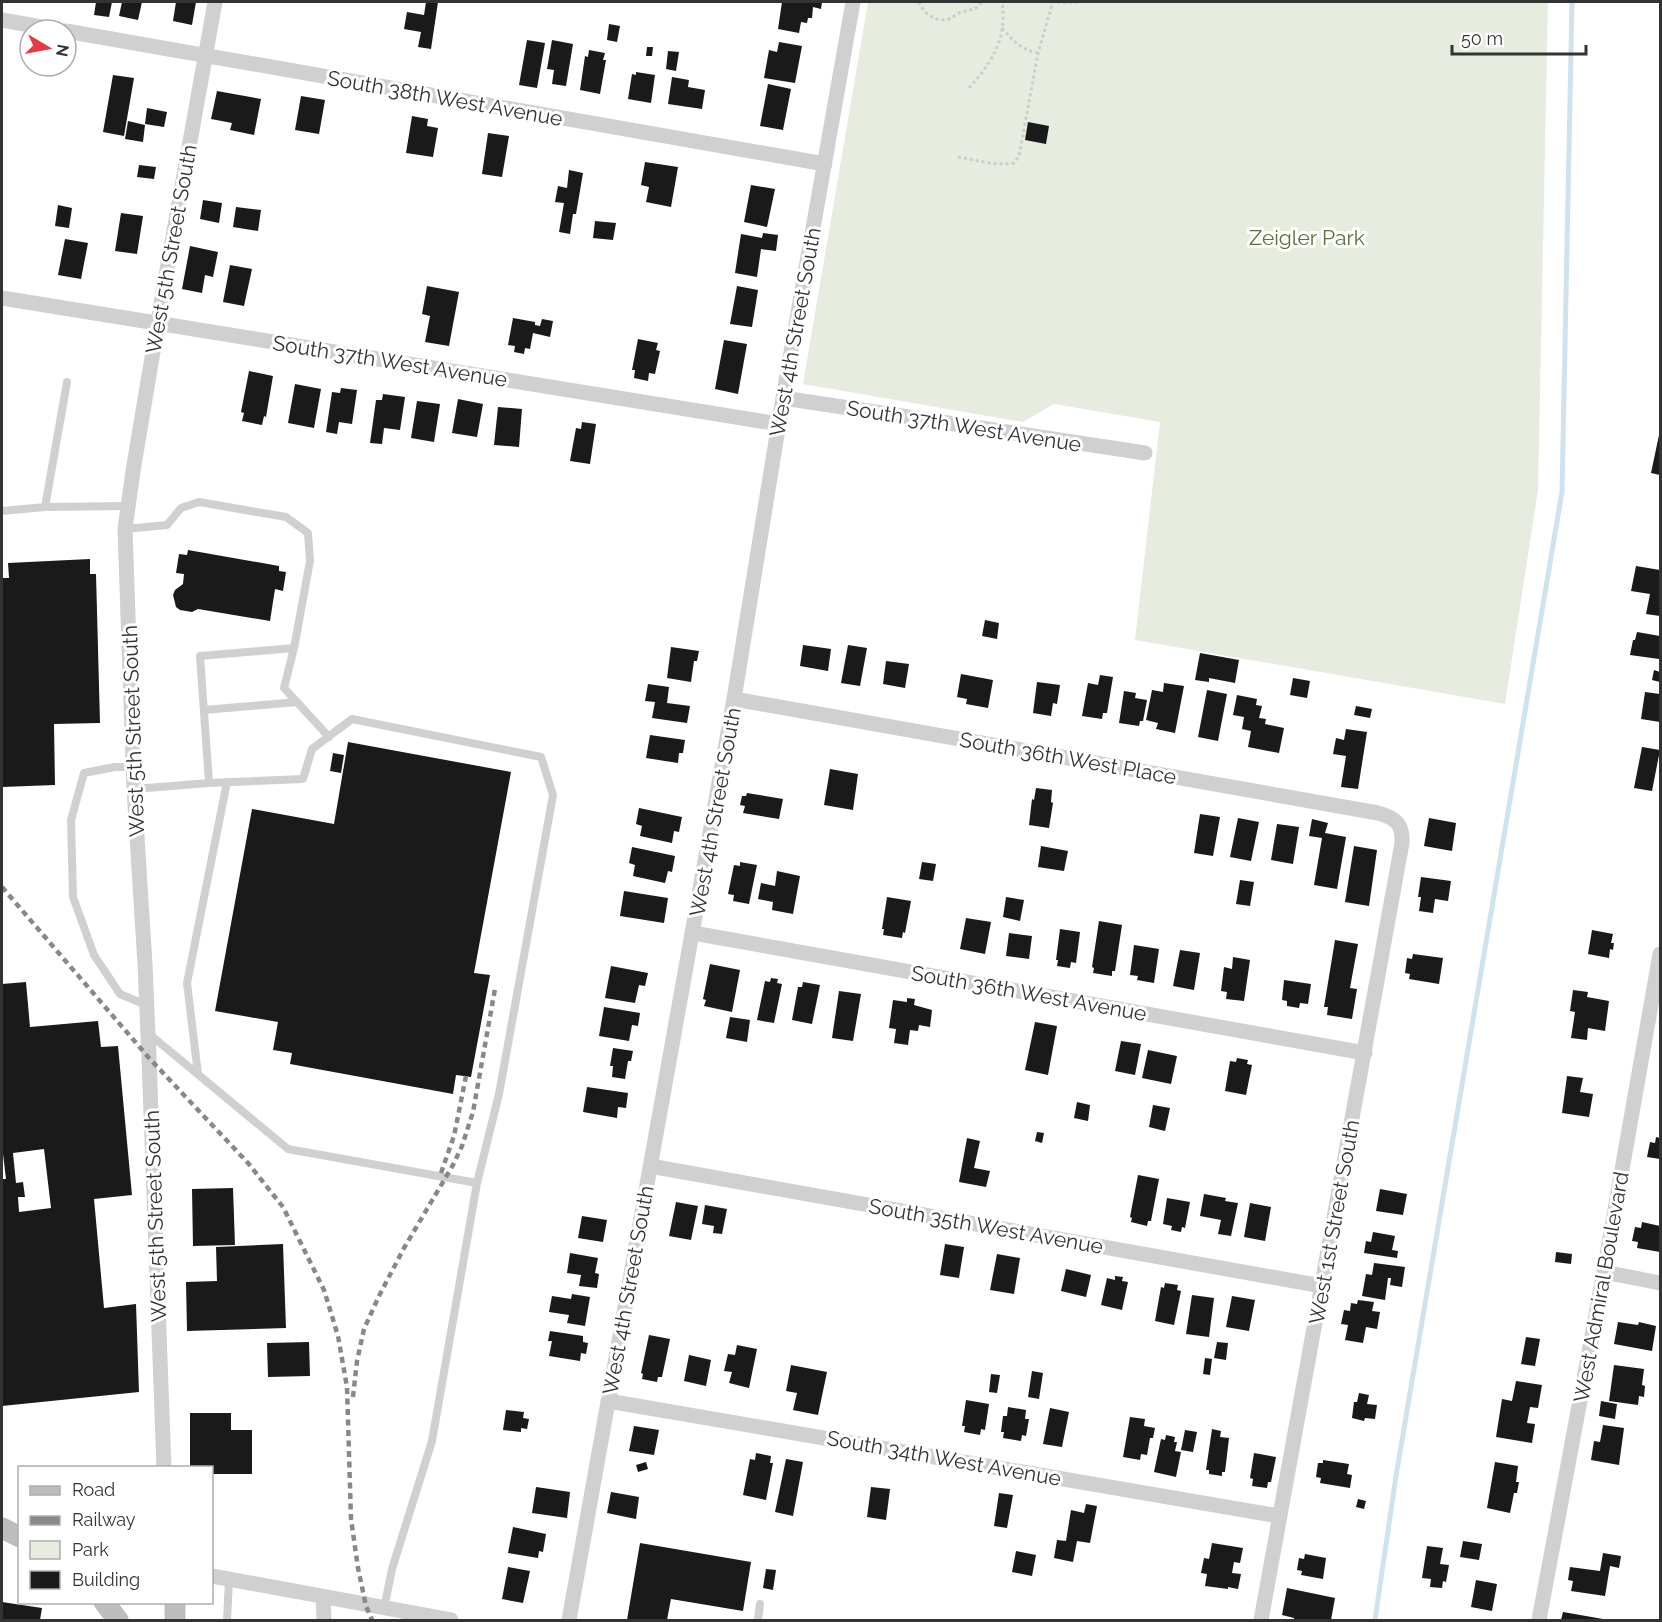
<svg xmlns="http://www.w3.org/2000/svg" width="1662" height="1622" viewBox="0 0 1662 1622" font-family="Raleway,sans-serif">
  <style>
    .green { fill: #e6ecdf }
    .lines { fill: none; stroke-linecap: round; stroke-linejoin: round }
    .stream { stroke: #cfe2ee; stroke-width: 5 }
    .building { fill: #1a1a1a; fill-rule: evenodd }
    .path { stroke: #cdcdcd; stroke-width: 3; stroke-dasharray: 3 3; stroke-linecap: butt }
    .lane { stroke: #d0d0d0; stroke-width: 8 }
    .street { stroke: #d0d0d0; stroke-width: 15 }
    .secondary { stroke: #bdbdbd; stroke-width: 21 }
    .rail { stroke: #888; stroke-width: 4.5; stroke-dasharray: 6 4.5; stroke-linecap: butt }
    .labels { text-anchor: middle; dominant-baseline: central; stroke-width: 6; stroke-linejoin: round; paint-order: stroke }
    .street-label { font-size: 21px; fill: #333; stroke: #fff }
    .park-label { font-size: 21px; fill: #56703f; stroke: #fff }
  </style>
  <rect width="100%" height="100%" fill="#fff"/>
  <path class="green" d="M868,2H1548L1538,490L1505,704L1135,640L1160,422L1054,404L1023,422L803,384Z"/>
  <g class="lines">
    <path class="stream" d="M1375,1620L1396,1476L1562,492L1572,2"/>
  </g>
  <path class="building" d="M96,2H112L109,17L94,15Z
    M122,2H142L138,20L119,16Z
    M176,2H196L192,25L173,21Z
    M426,2H438L431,49L418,47L421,32L404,29L407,12L424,15Z
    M782,2H822L821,9L813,7L812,18H808L807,23L801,22L799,33L778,29Z
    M609,24L620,26L617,42L607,40Z
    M527,40L545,43L537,88L519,85Z
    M552,40L573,44L566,86L552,84L554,70L547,69Z
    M779,42L802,46L795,83L764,78L769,50L777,52Z
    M647,47H653L652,56H646Z
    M589,50L605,53L603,60H606L600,94L580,90L585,56L588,57Z
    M668,51L679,52L676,71L666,69Z
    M636,72L655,75L651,103L628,99L632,74L636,75Z
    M113,75L134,78L124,136L103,132Z
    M672,77L689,80L688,87L705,90L702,109L668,104Z
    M768,84L791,89L783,130L760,126Z
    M217,91L261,99L254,135L230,130L232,123L211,119Z
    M301,96L325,100L319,134L295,130Z
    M147,108L167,112L164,127L145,124Z
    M412,116L428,119L427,126L438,128L433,157L406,153Z
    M128,121L145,125L143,142L125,139Z
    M1028,122L1049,126L1046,144L1025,140Z
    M488,133L509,136L502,177L482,174Z
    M645,162L678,167L671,207L646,202L649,187L641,185Z
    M139,165L156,167L154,179L137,177Z
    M569,170L583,173L576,214H573L570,234L559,232L564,203L555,202L558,186L567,188Z
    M751,185L775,189L767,227L744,222Z
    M203,200L222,203L219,223L200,219Z
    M58,205L72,208L69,228L55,226Z
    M236,207L261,210L258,231L233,227Z
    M121,213L143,216L137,254L115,251Z
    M595,221L616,223L613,240L593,238Z
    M763,233L778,235L776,251L761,249L757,277L735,273L741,234L762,238Z
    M65,239L88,243L81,279L58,275Z
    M190,246L218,252L213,277L205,275L202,293L182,289Z
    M230,265L252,269L244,306L223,302Z
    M427,286L459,292L449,346L425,342L430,316L422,314Z
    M737,286L758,290L752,327L730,324Z
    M513,318L535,322V325L540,326L542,319L553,321L550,337L533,333L530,349L525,348L524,354L514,352L515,346L508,345Z
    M638,339L658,343L656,350L660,351L655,374L649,373L648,381L634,378L635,370H632Z
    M724,340L747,344L738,394L715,389Z
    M249,371L273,376L266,417L264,416L262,425L242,421L244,413L241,412Z
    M295,384L321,389L314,428L288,423Z
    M341,388L357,390L352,424L339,422L337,434L326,432L332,392L340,393Z
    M383,394L405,397L400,430L384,428L382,444L370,443L376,400H382Z
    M458,399L483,404L477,437L452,433Z
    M417,401L440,404L434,442L411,438Z
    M498,407L522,409L519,447L494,445Z
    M582,422L596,424L590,464L570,461L576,428L581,429Z
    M1659,435H1660V475L1651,473Z
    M188,550L279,566V571L286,572L283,591L275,589L270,621L198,609L192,612L180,610L176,607L173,595L175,590L183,584L184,574L176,573L179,554L187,555Z
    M90,559V574H96L100,723L54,724L55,785L2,787V578H9L8,563Z
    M1636,566L1660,570V616L1646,614L1650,594L1631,591Z
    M985,620L999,623L997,639L982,636Z
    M1637,632L1660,636L1659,659L1630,655L1633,640H1635Z
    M803,645L831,649L828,671L800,666Z
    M848,645L867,648L860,686L841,683Z
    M671,647L699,651L697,661H694L691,682L667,678Z
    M1200,653L1239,660L1235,683L1209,678V682L1195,680Z
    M886,661L909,664L905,688L883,684Z
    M1654,670L1660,672V682L1652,680Z
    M961,674L993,680L988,708L966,704L967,699L957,697Z
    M1100,675L1113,677L1107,713H1103L1102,719L1082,716L1088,683L1098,685Z
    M1293,678L1310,681L1307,698L1290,695Z
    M1037,682L1060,685L1057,704L1053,703L1051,716L1033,713Z
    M1164,683L1184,686L1175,733L1156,729L1158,723L1146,720L1152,690L1163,692Z
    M648,684L669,687L667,703L690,706L687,723L652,718L655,702L645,701Z
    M1207,690L1227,694L1218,741L1198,737Z
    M1124,691L1136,693L1135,698L1147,700L1143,721H1140L1139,726L1119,723Z
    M1645,692L1660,694V722L1641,719Z
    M1237,695L1257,699L1256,705L1262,706L1259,718L1266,719L1265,724L1284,728L1279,753L1248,747L1251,731L1242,729L1244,717L1233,715Z
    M1356,706L1372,709L1370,718L1354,715Z
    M1346,729L1367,732L1358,789L1341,787L1346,756L1333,754L1336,738L1344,740Z
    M650,735L685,740L683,753H679L678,763L646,758Z
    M348,742L511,772L474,973L490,975L471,1077L456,1075L453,1094L290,1064L292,1053L273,1050L278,1022L215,1011L252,809L334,824Z
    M1642,747L1660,750L1652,791L1634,788Z
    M333,753L344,755L341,773L330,771Z
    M830,769L858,774L853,810L824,805Z
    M1036,788L1052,790L1051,802L1053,803L1049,828L1029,825L1032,799L1034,800Z
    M747,793L783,799L779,819L743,813L745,806L740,805L742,796H746Z
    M639,808L682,817L679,832L674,831L672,843L640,836L642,826L636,824Z
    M1200,814L1220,817L1213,856L1194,853Z
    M1238,818L1259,822L1251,861L1230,857Z
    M1429,818L1456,823L1452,851L1424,846Z
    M1312,819L1328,823L1325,833L1346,837L1337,889L1314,885L1322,838L1309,836Z
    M1277,824L1299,827L1293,864L1271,860Z
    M1041,846L1068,851L1064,871L1038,867Z
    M1354,846L1377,850L1369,906L1345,902Z
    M632,847L675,856L672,872L668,871L665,883L633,876L635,865L629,863Z
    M740,862L757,865L749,904L733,901L734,895L728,894L734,865L740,866Z
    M922,862L936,864L933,881L919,879Z
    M777,871L800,876L793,914L772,910L773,902L758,899L761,883L775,886Z
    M1421,877L1451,881L1448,901L1435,899L1433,913L1419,911L1421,897H1418Z
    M1240,880L1254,882L1250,906L1236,904Z
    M624,891L668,898L664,923L620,916Z
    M887,897L911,901L905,933L903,932L902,938L883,935L884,929H882Z
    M1006,897L1024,900L1020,921L1003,917Z
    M966,918L991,922L985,954L960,949Z
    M1099,921L1122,925L1115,971H1112V976L1093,973L1094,968L1092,967Z
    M1060,929L1080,932L1076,963L1071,962L1070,968L1057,966L1058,960H1056Z
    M1592,930L1613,934L1611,943H1614L1613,950L1610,949L1609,958L1588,954Z
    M1009,933L1032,936L1029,959L1006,956Z
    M1335,940L1358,944L1350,988L1357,989L1352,1019L1327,1015L1328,1007H1324Z
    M1134,945L1159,949L1154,983L1137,980L1138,976L1130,975Z
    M1180,950L1200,953L1194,990L1173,986Z
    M1413,954L1443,958L1439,984L1409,979L1410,974L1405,973L1407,958L1412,959Z
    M1233,957L1250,960L1244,1001L1226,999L1227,992L1221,991L1224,967L1232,969Z
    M710,964L740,970L732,1012L704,1006L706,1000L703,999Z
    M611,966L648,973L645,986L639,985L635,1003L605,998Z
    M771,978L778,979L777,983L782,984L774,1023L757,1020L765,981L770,982Z
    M1284,980L1311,984L1308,1004L1300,1003L1299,1008L1287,1006V1001L1282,1000Z
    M26,982L30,1027L98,1021L101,1047L118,1046L132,1195L94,1199L104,1308L136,1304L139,1392L2,1406V1179H6L3,1154H2V984ZM44,1149L51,1208L19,1212L18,1197H25L23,1182L16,1183L13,1153Z
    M803,982L820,985L812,1024L792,1020L798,987H802Z
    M1573,990L1588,992L1587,997L1609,1001L1605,1031L1588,1028L1587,1040L1571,1038L1575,1012L1570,1011Z
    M839,991L861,994L853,1041L832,1038Z
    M907,998L915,999L914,1005L932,1010L930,1027L919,1025L918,1031L910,1030L908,1045L894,1043L896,1029L889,1028L893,1000L907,1002Z
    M604,1007L640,1013L638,1026L632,1025L629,1041L599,1036Z
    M730,1017L750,1020L747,1042L726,1038Z
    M1035,1022L1057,1026L1048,1075L1025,1070Z
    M1121,1041L1141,1044L1135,1075L1115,1071Z
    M613,1048L633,1051L631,1061H628L625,1079L612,1077L613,1066H610Z
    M1148,1050L1177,1056L1171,1084L1142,1078Z
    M1237,1058L1248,1060L1247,1064L1252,1065L1246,1095L1225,1091L1230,1061L1236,1062Z
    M1567,1076L1583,1078L1580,1092L1593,1094L1589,1117L1562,1113Z
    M587,1087L628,1093L626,1108L618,1107L617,1118L583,1112Z
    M1077,1102L1090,1105L1088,1121L1074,1118Z
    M1153,1105L1170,1108L1165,1131L1149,1127Z
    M1037,1132L1044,1133L1042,1143L1035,1141Z
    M1656,1137L1660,1138V1159L1647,1157L1650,1142L1655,1143Z
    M967,1138L980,1141L974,1168L990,1171L986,1187L959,1182Z
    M1138,1175L1159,1179L1151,1221H1148L1147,1226L1131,1222L1132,1218L1130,1217Z
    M233,1188L235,1245L193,1246L192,1189Z
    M1380,1189L1407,1194L1403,1215L1376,1211Z
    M1204,1194L1226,1198L1225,1201L1238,1203L1231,1236L1218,1234L1221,1220L1200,1216Z
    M1167,1198L1190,1202L1185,1228L1182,1227L1181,1232L1171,1230L1172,1226L1163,1224Z
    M676,1202L698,1206L691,1240L669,1236Z
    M1250,1203L1271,1207L1265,1241L1244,1237Z
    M705,1205L727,1209L722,1234L713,1233L714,1226L702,1224Z
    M582,1216L607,1220L603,1242L578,1238Z
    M1642,1222L1660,1226V1252L1637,1248L1638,1242L1632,1241L1635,1227L1641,1228Z
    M1373,1232L1395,1236L1392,1250L1398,1251L1397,1258L1364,1253L1366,1241L1371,1242Z
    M283,1244L286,1328L187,1331L186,1282L217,1281L216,1247Z
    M945,1244L964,1247L959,1278L940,1275Z
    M1556,1252L1572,1254L1571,1264L1555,1262Z
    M570,1253L598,1258L595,1273L599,1274L597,1288L579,1286L581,1275L567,1273Z
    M997,1254L1020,1258L1014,1294L990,1290Z
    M1374,1263L1405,1267L1402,1287L1390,1285L1391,1278H1388L1385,1300L1362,1296L1366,1274L1372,1275Z
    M1066,1269L1091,1275L1086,1297L1061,1291Z
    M1115,1276L1123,1277L1122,1281L1128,1282L1122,1310L1101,1305L1107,1278L1115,1280Z
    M1165,1283L1178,1285L1177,1290L1181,1291L1174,1325L1155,1321L1161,1287L1164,1288Z
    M572,1294L590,1297L585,1326L567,1323L569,1315L549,1312L552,1296L571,1299Z
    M1192,1295L1214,1298L1209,1337L1186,1334Z
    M1232,1296L1255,1300L1249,1331L1226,1327Z
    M1358,1300L1374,1302L1372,1311L1380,1312L1377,1329L1366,1327L1363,1343L1345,1340L1348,1325L1341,1324L1344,1310L1350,1311L1351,1303L1357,1304Z
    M1618,1322L1638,1325L1639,1322L1656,1326L1652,1351L1614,1344Z
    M550,1331L583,1336V1342L588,1343L586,1354L581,1353L580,1361L549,1356L552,1341H548Z
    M649,1335L670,1339L662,1377H658L657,1382L642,1379L643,1374L641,1373Z
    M1526,1337L1540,1339L1535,1366L1521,1364Z
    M309,1342L310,1376L268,1377L267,1343Z
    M1217,1342L1228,1343L1226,1360L1214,1358Z
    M737,1345L757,1349L749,1388L729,1383L732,1372L724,1371L728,1354L735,1355Z
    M689,1355L711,1360L706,1386L684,1381Z
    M1205,1358L1212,1359L1210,1375L1203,1374Z
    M791,1365L827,1372L818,1415L793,1410L797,1393L786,1391Z
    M1614,1365L1644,1369L1642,1385L1645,1386L1644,1397L1639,1396L1638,1405L1609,1401Z
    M1032,1371L1043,1373L1039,1399L1028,1397Z
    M991,1374L1000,1375L997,1393L989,1392Z
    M1516,1381L1542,1385L1538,1408L1530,1407L1527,1423L1535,1424L1532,1443L1496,1437L1502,1399L1512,1401Z
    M1359,1393L1369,1395L1367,1404L1377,1405L1375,1419L1365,1418L1364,1421L1352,1418L1354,1402H1357Z
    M966,1400L989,1404L985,1430L981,1429L980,1435L964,1432L965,1426H962Z
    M1601,1401L1617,1404L1615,1419L1599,1416Z
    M1008,1407L1026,1410L1025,1419H1029L1026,1436L1022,1435L1021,1441L1003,1438L1004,1432H1001L1003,1416H1007Z
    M1050,1408L1069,1412L1062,1447L1043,1444Z
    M506,1410L524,1412L523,1418L529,1419L527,1429L521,1428V1432L503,1430Z
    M190,1413H231V1430H252V1474H212V1468H190Z
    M1130,1417L1145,1419L1144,1426L1155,1428L1153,1438H1150L1147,1455L1141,1454L1140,1460L1123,1457Z
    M1603,1425L1624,1428L1619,1465L1591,1460L1594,1441L1600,1442Z
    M634,1426L659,1430L654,1455L629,1451Z
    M1212,1429L1221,1431L1220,1437L1229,1438L1225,1472H1222V1476L1209,1474V1470H1206Z
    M1185,1430L1197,1432L1193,1452L1181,1450Z
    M1166,1435L1175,1437L1174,1442H1177L1175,1451L1181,1452L1176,1477L1154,1472L1161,1439L1165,1440Z
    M756,1453L771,1456L770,1463H773L766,1500L743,1495L750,1459L755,1460Z
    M1254,1453L1276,1457L1271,1482H1268L1267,1488L1252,1486L1253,1479L1250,1478Z
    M786,1459L803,1462L793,1516L775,1512Z
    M1323,1460L1349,1464L1347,1474L1352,1475L1350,1488L1320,1483L1321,1478L1316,1477L1318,1463H1323Z
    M646,1462L648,1469L638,1472L636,1465Z
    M1495,1462L1518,1466L1516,1482H1519L1517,1493H1514L1510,1513L1487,1508Z
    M536,1487L570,1492L567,1518L532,1513Z
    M871,1487L890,1489L886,1520L867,1517Z
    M611,1492L639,1497L636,1519L607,1513Z
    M999,1493L1013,1495L1007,1528L994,1526Z
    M1358,1499L1366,1501L1364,1509L1356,1507Z
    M1086,1504L1097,1506L1090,1543L1077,1541L1073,1562L1054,1558L1057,1540L1066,1541L1071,1510L1084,1513Z
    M513,1527L546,1534L543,1552L539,1551L538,1558L508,1553Z
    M1463,1541L1482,1544L1479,1560L1460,1557Z
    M640,1543L751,1562L743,1611L671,1599L667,1620H627Z
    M1212,1543L1243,1548L1240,1563L1234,1562L1232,1573L1241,1574L1238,1589L1228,1587V1589L1205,1586L1207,1574L1201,1573L1204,1558L1209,1559Z
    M1427,1546L1443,1548L1440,1564L1449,1565L1446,1582L1443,1581L1442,1588L1430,1587L1431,1579L1422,1578Z
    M1016,1551L1036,1555L1032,1576L1012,1572Z
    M1603,1553L1621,1556L1619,1568L1610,1566L1605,1596L1571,1591L1573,1581L1568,1580L1570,1567L1600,1571Z
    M1305,1554L1326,1558L1323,1579L1301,1575L1302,1571L1297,1570L1299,1558L1304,1559Z
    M508,1567L530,1571L523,1603L502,1599Z
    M766,1569L776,1570L773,1590L763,1588Z
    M1476,1580L1497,1584L1492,1611L1471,1607Z
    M1287,1588L1335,1598L1331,1620H1294V1618L1282,1615Z
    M2,1602L42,1608L40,1620H2Z
    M1563,1612L1603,1619V1620H1561Z"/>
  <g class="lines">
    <path class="path" d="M919,2C923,13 936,23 949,19C954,17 957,13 962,12C973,8 974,12 982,2
      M1057,2L1067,3L1079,2
      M1002,28C1013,41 1022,50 1038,53
      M969,88C993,61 1007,39 1002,2
      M958,157C977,160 995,166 1014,163L1019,156L1038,53L1053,2"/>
    <path class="lane" d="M45,507L67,382
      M2,511L45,507L128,506
      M125,529L167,525L181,508L199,502L286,517L308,533L310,561L294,648L284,688L329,737
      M204,710L297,702
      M134,767H115L84,773L71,820L73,897L94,955L120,994L146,1005
      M209,783L200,656L294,648
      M134,789L209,783L303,779L312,749L352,719L541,757L553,795L499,1094L477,1183L432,1441L392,1569L384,1609
      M148,1033L288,1149L477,1183
      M198,1074L187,983L227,782
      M227,1620L229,1580
      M758,1620L760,1604"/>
    <path class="street" d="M2,20L58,30
      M66,31L825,164
      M2,298L779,424
      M783,398L1145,453
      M734,699L1378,813C1396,818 1403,824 1402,843L1261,1620
      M693,933L1365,1053
      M650,1166L1322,1286
      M1604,1272L1660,1283
      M608,1401L1279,1516
      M164,1468L149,1058L145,964L134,789L125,529L133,471L162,298L215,2
      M212,1576L451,1620
      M323,1598L324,1620
      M569,1620L734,699L783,398L853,2
      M1539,1620L1604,1272L1660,954"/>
    <path class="secondary" d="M2,1528L20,1537
      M104,1602L118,1620
      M175,1602V1620"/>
    <path class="rail" d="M2,887L149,1058L248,1163L283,1207L324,1290L338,1336L347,1387L351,1519L358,1568L366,1606L372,1620
      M441,1173L454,1136L466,1076
      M353,1397L357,1361L364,1329L379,1296L404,1248L453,1165L462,1146L473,1112L495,989"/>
  </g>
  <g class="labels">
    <g class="street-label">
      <text transform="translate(445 98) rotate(10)">South 38th West Avenue</text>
      <text transform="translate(171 249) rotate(-80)">West 5th Street South</text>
      <text transform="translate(795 332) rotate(-80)">West 4th Street South</text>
      <text transform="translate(390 361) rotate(9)">South 37th West Avenue</text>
      <text transform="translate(964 426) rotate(9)">South 37th West Avenue</text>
      <text transform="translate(133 731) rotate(-92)">West 5th Street South</text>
      <text transform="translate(1068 758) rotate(10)">South 36th West Place</text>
      <text transform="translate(715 812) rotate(-80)">West 4th Street South</text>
      <text transform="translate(1029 993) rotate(10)">South 36th West Avenue</text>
      <text transform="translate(155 1216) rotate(-92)">West 5th Street South</text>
      <text transform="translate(1334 1222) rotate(-80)">West 1st Street South</text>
      <text transform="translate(986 1226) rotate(10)">South 35th West Avenue</text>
      <text transform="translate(1601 1287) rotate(-80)">West Admiral Boulevard</text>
      <text transform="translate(628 1290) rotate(-80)">West 4th Street South</text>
      <text transform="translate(944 1458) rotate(10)">South 34th West Avenue</text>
    </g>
    <g class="park-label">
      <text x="1307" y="237">Zeigler Park</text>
    </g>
  </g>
  <rect width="1662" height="1622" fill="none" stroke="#333333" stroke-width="6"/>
  <rect x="18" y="1466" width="195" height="138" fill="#ffffff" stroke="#adadad" stroke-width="1.5"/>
  <rect x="30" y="1486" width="30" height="9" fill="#bdbdbd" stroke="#adadad" stroke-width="1.5"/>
  <text x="72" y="1496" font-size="18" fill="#333333">Road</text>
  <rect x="30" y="1516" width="30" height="9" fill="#888888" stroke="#adadad" stroke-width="1.5"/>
  <text x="72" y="1526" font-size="18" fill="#333333">Railway</text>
  <rect x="30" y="1541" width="30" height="18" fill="#e6ecdf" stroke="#adadad" stroke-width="1.5"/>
  <text x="72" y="1556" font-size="18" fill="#333333">Park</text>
  <rect x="30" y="1571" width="30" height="18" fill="#1a1a1a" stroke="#adadad" stroke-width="1.5"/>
  <text x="72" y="1586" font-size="18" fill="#333333">Building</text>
  <g transform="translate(48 48) rotate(100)"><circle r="28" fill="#ffffff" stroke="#adadad" stroke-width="1.5"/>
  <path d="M0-4.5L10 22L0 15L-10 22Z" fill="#e63946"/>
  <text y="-9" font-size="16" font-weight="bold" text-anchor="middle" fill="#333333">N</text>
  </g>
  <path d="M1452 45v9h134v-9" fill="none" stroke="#333333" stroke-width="3"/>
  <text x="1461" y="45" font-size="18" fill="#333333" stroke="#ffffff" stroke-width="4.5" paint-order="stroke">50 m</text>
</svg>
